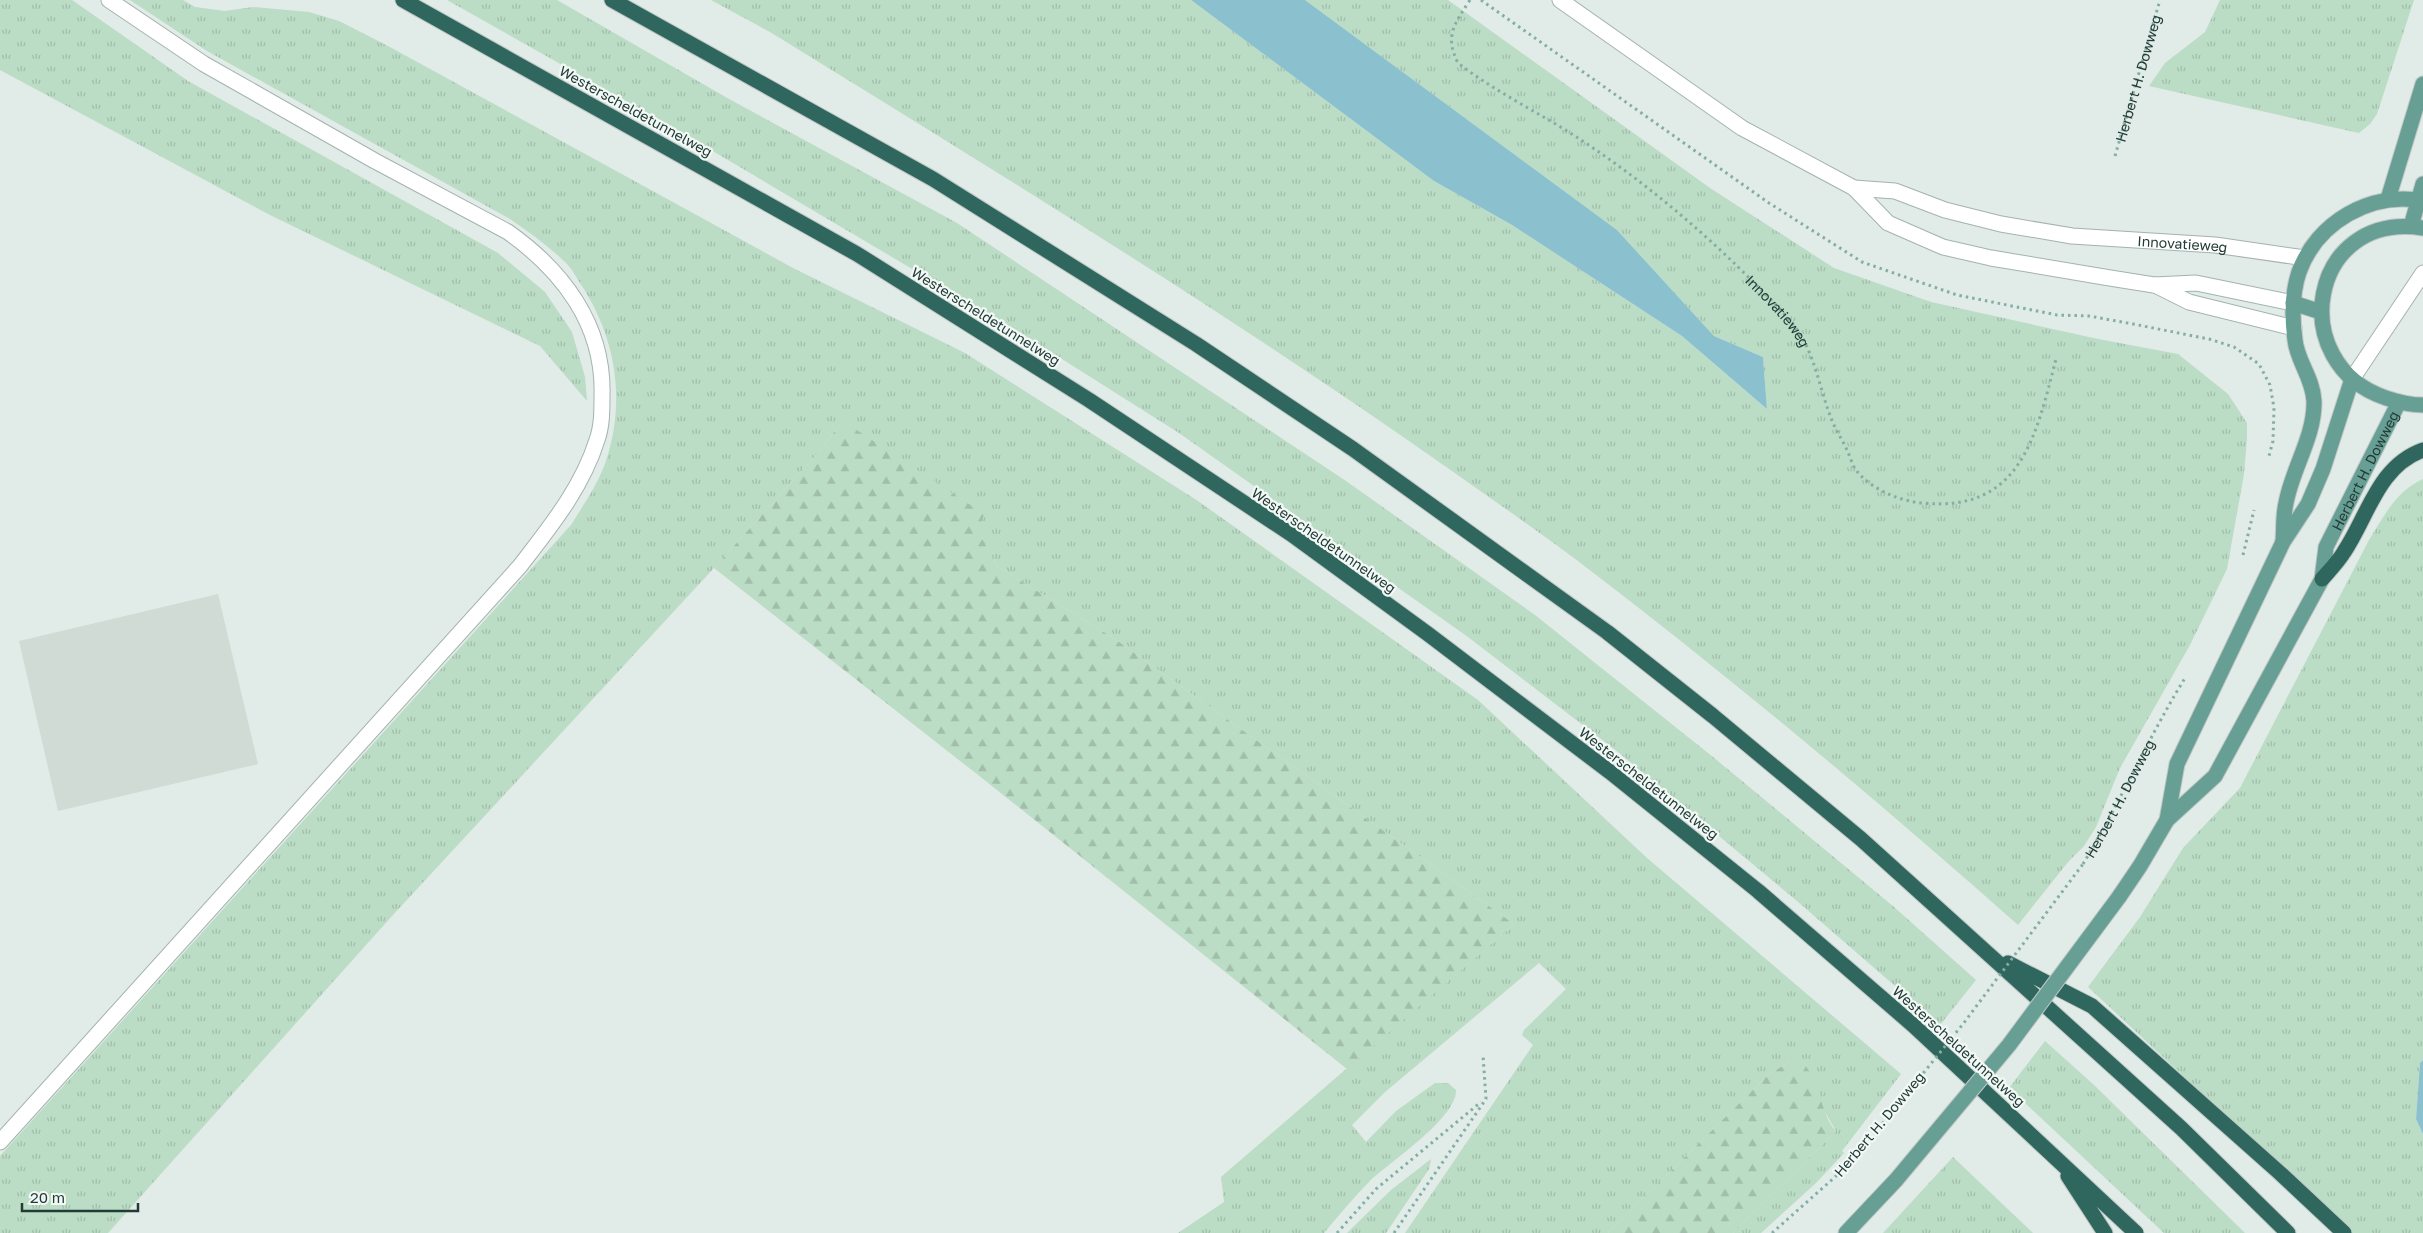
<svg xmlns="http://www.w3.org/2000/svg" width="2423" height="1233" viewBox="0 0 2423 1233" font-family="'Golos Text',sans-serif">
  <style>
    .built { fill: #d0dbd6 }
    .grass { fill: url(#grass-tufts) }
    .forest { fill: url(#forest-firs) }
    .water { fill: #8bc1cf }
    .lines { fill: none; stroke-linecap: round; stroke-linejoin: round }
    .minor-casing { stroke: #a4b3ae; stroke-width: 17 }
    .major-casing { stroke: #c1c8c7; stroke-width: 17 }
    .highway-casing { stroke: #c1c8c7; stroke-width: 17 }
    .path { stroke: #83aea3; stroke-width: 3; stroke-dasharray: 2.5 4; stroke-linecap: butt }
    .minor { stroke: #fff; stroke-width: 15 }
    .major { stroke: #679f94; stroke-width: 15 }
    .highway { stroke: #2f675e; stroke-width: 15 }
    .major-bridge-casing { stroke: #c1c8c7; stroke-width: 17; stroke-linecap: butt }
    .path-bridge { stroke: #83aea3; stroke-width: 3; stroke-dasharray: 2.5 4; stroke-linecap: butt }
    .major-bridge { stroke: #679f94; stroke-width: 15 }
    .labels { text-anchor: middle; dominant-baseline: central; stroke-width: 4.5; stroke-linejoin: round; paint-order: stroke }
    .street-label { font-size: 14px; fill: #223b36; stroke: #f2f8f5 }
  </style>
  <defs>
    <pattern id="grass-tufts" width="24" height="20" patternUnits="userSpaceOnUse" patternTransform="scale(1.25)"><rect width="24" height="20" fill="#bbdcc5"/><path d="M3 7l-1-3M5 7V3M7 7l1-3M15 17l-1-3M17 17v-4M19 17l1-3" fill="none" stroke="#a0beaa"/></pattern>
    <pattern id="forest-firs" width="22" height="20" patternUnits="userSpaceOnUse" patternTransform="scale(1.25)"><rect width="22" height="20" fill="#bbdcc5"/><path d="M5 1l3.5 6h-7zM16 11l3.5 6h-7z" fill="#a0beaa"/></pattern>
  </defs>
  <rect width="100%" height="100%" fill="#e1ebe7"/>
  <path class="built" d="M218,594L258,764L58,811L19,641Z"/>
  <path class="grass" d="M0,0H72L188,81L498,253L545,292L572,332L585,377L587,401L540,346L270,215L0,70Z
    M130,0H183L195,7L225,11L253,7L309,12L339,21L388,46L793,268L965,353L1198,501L1478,700L1647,858L1901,1074L1842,1151L1844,1153L1816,1183L1761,1233H1733L1836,1131L1825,1112L1809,1070L1791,1061L1769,1074L1608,1233H1405L1533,1045L1522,1035L1524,1030L1566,989L1539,963L1385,1092L1352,1125L1366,1142L1396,1111L1435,1083H1448L1456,1090C1457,1118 1390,1162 1370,1181C1354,1197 1339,1215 1324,1233H1178L1224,1202L1221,1177L1514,924L1112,637L998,567L979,533L843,421L816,455L714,568L392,916L108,1233H0V1156L571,525C584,504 598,484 606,461C626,400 616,339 582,286C577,279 573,270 567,264C550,247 530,233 510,219L207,51Z
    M447,0H557L729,99L957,223L1346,481L1535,615L1713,757L1894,907L1976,980L1940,1025L1797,901L1618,752L1468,637L1179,433L1024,335L667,124Z
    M711,0H1191L1434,181L1512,225L1682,336L1767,409L1763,357L1714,336L1617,230L1305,0H1448L1710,188L1834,268L1931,302L2098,339L2178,354L2228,394L2247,423V438L2244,474L2227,569L2190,645L2120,768L2096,827L2084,846L2068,862L2018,925C1876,799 1729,676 1578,561C1537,530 1494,501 1452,471C1231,315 1000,174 770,32Z
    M2220,0H2414L2377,114L2370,124L2359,133L2149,86L2165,63L2205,32Z
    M2423,479V1060L2420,1063L2416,1119L2423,1134V1233H2352L2088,987L2140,917L2183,848L2240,788L2369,540C2384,516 2396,491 2423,479Z
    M2045,1041L2094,1085L2245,1233H2164L2009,1088Z
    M1953,1157L2033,1233H1883Z
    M1431,1159L1429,1169L1386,1233H1347L1391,1190Z"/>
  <path class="forest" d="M843,421L984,514L979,533L998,567L1112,637L1514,924L1347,1069L987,782L714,568L816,455Z
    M1791,1061H1799C1822,1075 1818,1112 1836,1131L1733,1233H1608L1769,1074Z"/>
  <path class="water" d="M1191,0H1305L1617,230L1714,336L1763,357L1767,409L1682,336L1512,225L1434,181Z
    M2423,1060V1134L2416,1119L2420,1063Z"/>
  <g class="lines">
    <g class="minor-casing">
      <g id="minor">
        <path d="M1560,0L1742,128L1854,188L1888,223L1943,247L1991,258L2110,278L2154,285L2196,283L2293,303"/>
        <path id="s4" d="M1854,188L1895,191L1945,210L2001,224L2072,236L2215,245L2305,258"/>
        <path d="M2155,285L2189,302L2294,328"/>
        <path d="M2352,379L2423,273"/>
        <path d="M0,1142L520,566C550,527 582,488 597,440C602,426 602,411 602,395C604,325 563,271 508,232L375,161L204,64L109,0"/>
      </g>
    </g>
    <g class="major-casing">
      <g id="major">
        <path d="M2388,199L2423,84"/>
        <path d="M2411,226L2423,184"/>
        <path d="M2423,228C2309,210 2284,364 2386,398C2398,402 2410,405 2423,405"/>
        <path d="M2293,303L2321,312"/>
        <path d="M2283,541C2284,528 2283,515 2286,503C2292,469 2315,436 2314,401C2313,378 2297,361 2295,340C2292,318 2292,293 2299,272C2317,222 2371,191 2423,201"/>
        <path d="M2167,820L2177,764L2283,542L2308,504L2323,469L2352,379"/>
        <path id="s5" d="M2119,897L2140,866L2167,820L2215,776L2322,579L2326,547L2399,402"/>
        <path d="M1846,1233L1896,1180"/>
      </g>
    </g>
    <g class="highway-casing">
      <path id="highway" d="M403,0L857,254L1089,400L1291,534L1428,634L1610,772L1758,891L1913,1025L2136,1233
        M612,0L933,179L1196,344L1353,449L1607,632L1713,716L1861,839L2181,1128L2288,1233
        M2322,579C2329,571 2338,562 2344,552C2368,516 2378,466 2423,450
        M2008,963L2092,1006L2281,1174L2344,1233
        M2068,1176L2105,1233"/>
    </g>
    <g class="path">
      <path id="s1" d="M1470,0C1455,23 1444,36 1458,63C1494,91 1536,111 1575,136C1632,173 1685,216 1734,263C1753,282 1791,317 1803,339C1816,363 1821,392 1831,418C1835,429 1842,439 1847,450C1850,456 1852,465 1856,470C1870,489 1900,501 1922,503C2021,513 2036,436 2056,359"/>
      <path d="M1481,0L1769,203L1862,262L1957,295L2057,315L2089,316L2133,324L2209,339L2234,347L2259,364L2270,385L2274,408L2273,441L2269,456"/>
      <path id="s2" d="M2115,156L2160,0"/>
      <path d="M2243,555L2254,510"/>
      <path id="s3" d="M2083,864C2120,803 2148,738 2185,678"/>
      <path d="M1337,1233L1376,1189L1481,1102"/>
      <path d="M1394,1233L1486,1099L1483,1055"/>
      <path d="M1772,1233L1835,1177L1862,1149"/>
    </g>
    <use href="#minor" class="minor"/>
    <use href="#major" class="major"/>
    <use href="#highway" class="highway"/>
    <g class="major-bridge-casing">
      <path id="major-bridge" d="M1896,1180L2009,1045L2119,897"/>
    </g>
    <path class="path-bridge" d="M1862,1149L1963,1024L2083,864"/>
    <use href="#major-bridge" class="major-bridge"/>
  </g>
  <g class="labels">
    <g class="street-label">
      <text stroke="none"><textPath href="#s2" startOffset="81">Herbert H. Dowweg</textPath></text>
      <text transform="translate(636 111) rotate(29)">Westerscheldetunnelweg</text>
      <text stroke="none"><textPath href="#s4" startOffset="335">Innovatieweg</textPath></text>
      <text stroke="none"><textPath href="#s1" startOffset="476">Innovatieweg</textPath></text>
      <text transform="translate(986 316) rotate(32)">Westerscheldetunnelweg</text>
      <text stroke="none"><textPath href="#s5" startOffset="498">Herbert H. Dowweg</textPath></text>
      <text transform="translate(1324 540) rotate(35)">Westerscheldetunnelweg</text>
      <text transform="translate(1649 783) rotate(38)">Westerscheldetunnelweg</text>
      <text stroke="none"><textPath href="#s3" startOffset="75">Herbert H. Dowweg</textPath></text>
      <text transform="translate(1959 1046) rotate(42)">Westerscheldetunnelweg</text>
      <text transform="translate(1879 1124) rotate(-50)">Herbert H. Dowweg</text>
    </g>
  </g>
  <path d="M22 1203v8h116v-8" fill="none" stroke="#223b36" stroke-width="2.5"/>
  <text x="30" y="1203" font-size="15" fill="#223b36" stroke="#f2f8f5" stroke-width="4" paint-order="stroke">20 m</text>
</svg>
